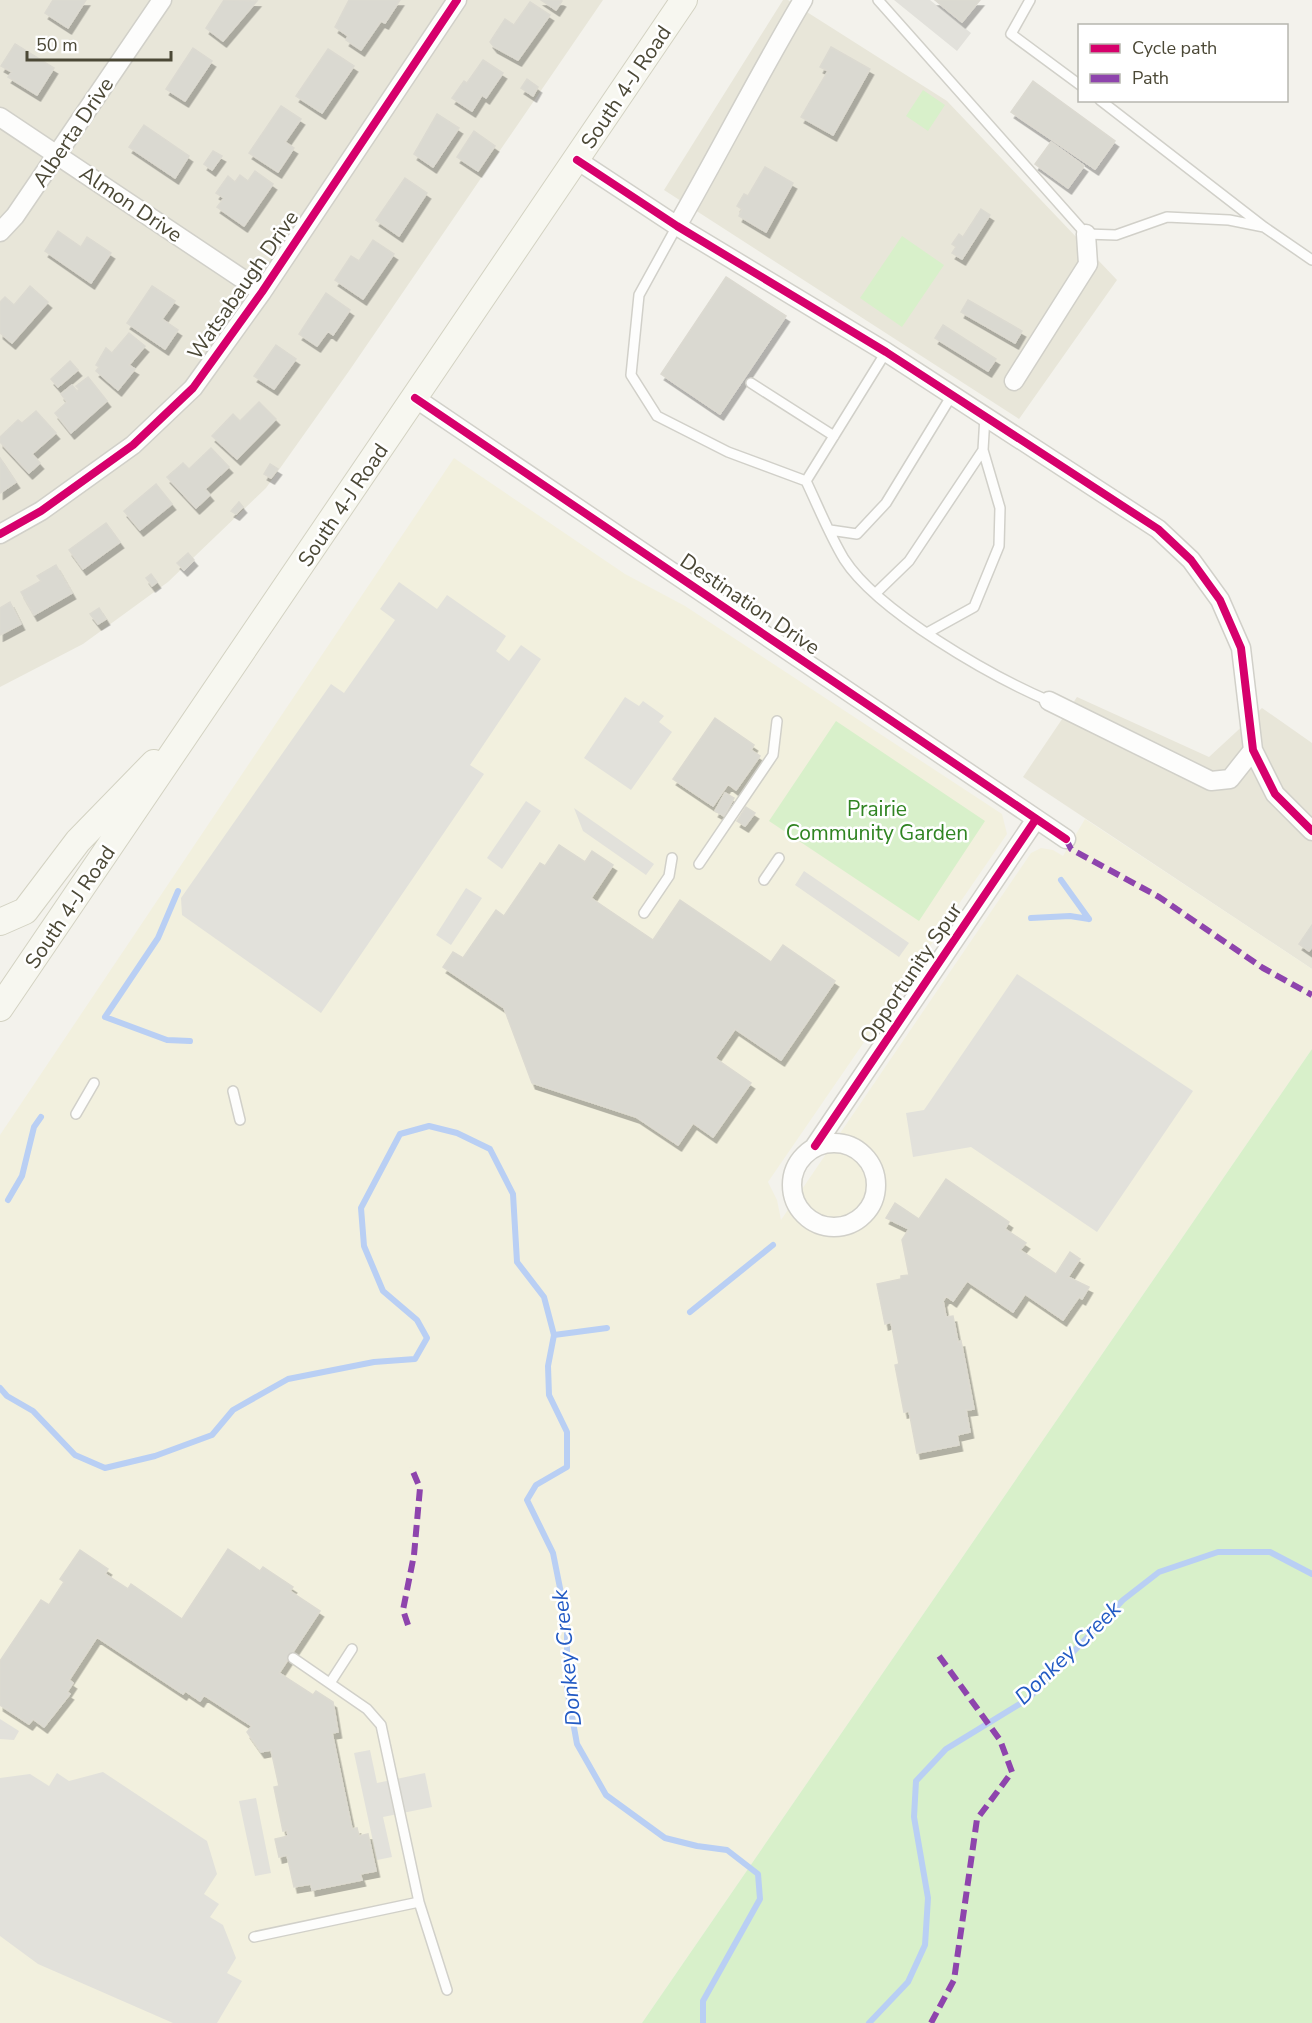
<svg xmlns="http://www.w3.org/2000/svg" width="1312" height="2023" viewBox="0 0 1312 2023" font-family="'Nunito Sans',sans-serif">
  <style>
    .residential { fill: #e8e6d9 }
    .education { fill: #f2f0de }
    .green { fill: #d8f0ca }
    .parking { fill: #e2e1db }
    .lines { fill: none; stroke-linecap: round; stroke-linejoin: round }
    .stream { stroke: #b9cff4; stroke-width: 6 }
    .building { fill: #dad9d1; stroke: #dcdad1; stroke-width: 1.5; filter: url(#shadow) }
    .lane-casing { stroke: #d1d0c9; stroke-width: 12 }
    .street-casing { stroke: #d1d0c9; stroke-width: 21 }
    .secondary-casing { stroke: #d3d2c2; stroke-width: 28 }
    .lane { stroke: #fdfdfc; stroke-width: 9 }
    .street { stroke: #fdfdfc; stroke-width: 18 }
    .secondary { stroke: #f7f7f0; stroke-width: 26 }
    .quiet { stroke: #8e44ad; stroke-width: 6; stroke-dasharray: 12 6; stroke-linecap: butt }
    .cycleway-casing { stroke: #fff; stroke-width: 11 }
    .cycleway { stroke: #d6006c; stroke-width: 8 }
    .labels { text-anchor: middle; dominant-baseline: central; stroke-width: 5; stroke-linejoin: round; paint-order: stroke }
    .street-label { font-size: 21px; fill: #4b4836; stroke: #fff }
    .park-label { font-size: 21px; fill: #308422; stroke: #fff }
    .water-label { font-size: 22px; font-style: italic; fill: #225ac4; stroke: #fff }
  </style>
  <defs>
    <filter id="shadow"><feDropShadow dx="3.5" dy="6" stdDeviation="0" flood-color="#0004"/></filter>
  </defs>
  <rect width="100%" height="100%" fill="#f3f2ec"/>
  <path class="residential" d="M0,0H603L349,371L266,488L168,582L83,644L0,687Z
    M783,0H788L947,101L1117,280L1019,419L664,190Z
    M1077,697L1209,757L1262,708L1312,743V969L1023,777Z"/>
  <path class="education" d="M454,458L625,574L685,606L1002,814L1007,834L768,1182L777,1200L781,1220L1031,853L1041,848L1053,850L1063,856L1085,819L1312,969V1049L642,2023H0V1135Z"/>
  <path class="green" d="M923,90L945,105L928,131L906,116Z
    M902,236L944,265L902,327L860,298Z
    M836,721L985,821L919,921L769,821Z
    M1312,1049V2023H642Z"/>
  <path class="parking" d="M894,0H930L971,33L957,51Z
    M399,582L437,609L447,595L506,636L496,651L509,661L521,645L541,659L470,765L484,774L321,1013L182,915L181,898L331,684L344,693L395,620L380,609Z
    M625,697L639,706L643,701L664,716L659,722L672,732L631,790L584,758Z
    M526,801L541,811L502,869L487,858Z
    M574,808L654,864L646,875L583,831Z
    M804,871L909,943L899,957L795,885Z
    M466,888L482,898L451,945L436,935Z
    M1017,974L1193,1091L1097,1232L971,1147L913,1157L906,1113L924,1110Z
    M0,1719L19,1731L14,1740L0,1739Z
    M370,1750L377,1783L425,1773L432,1807L383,1817L392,1857L377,1860L354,1753Z
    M103,1772L207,1841L217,1874L204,1894L219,1904L210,1917L223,1925L236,1958L227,1973L242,1981L217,2023H173L38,1964L0,1936V1778L30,1774L49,1786L57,1773L69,1781Z
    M256,1798L271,1873L255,1876L239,1801Z"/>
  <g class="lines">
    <path class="stream" d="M1061,880L1089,919
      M178,891L158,938L105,1017L167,1040L190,1041
      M1031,918L1070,916L1089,919
      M8,1200L22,1176L34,1127L41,1117
      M690,1312L773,1245
      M554,1335L607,1328
      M0,1388L7,1396L33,1411L75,1455L105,1468L155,1456L212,1435L233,1410L288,1379L374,1362L415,1359L427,1338L417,1320L383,1291L364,1246L361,1208L400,1134L429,1126L457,1133L490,1149L513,1194L517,1262L544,1297L554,1335L548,1366L549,1395L567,1432V1467L536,1485L527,1500L553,1553L567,1623V1689L577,1744L606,1795L665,1838L697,1846L727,1850L758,1874L760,1899L703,2001V2023
      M869,2023L908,1982L925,1945L928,1898L914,1817L916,1781L946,1749L1028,1699L1123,1600L1159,1572L1218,1552H1270L1312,1574"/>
  </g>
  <path class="building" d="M53,0H86L68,28L45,13Z
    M224,0L257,1L223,41L206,28Z
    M349,0H400L385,23L381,21L361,50L346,40L348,36L335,27Z
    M541,0H560L562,1L556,10Z
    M935,0H980L962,22Z
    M530,2L550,15L518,60L494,47L490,42L505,19L514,25Z
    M15,44L54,68L37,95L8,77L12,72L1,66Z
    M831,47L870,69L833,135L801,117L828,71L820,67Z
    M193,48L212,61L185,101L166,89Z
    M328,49L354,66L322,113L296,96Z
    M483,60L503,73L486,98L482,95L472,111L452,98L464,81L467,83Z
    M527,79L538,87L533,96L521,88Z
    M1033,81L1115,141L1095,169L1011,112Z
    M281,106L301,119L285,142L294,148L278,172L249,153Z
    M437,114L459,128L433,167L414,154Z
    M144,125L189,156L175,178L129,147Z
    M474,131L495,146L478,171L457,157Z
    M1051,142L1084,166L1068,188L1035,164Z
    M213,151L222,156L212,170L204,164Z
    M765,167L793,183L766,232L739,216L742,209L737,206L744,194L748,196Z
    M255,171L273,184L244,226L217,207L224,198L216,193L228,176L235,182L240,175L248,181Z
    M405,178L427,193L399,236L376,220Z
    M981,209L990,215L962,259L952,253L956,247L952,244L959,234L963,237Z
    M58,231L81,247L87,237L111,253L91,283L45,251Z
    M373,240L394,254L363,299L335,280L351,256L359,261Z
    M726,277L786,316L720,414L661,374Z
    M30,286L48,302L12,343L0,333V302L5,297L14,305Z
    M152,286L175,301L162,319L178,330L165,349L127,323Z
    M326,293L350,310L333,335L328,331L317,346L299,334Z
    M968,300L1022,331L1015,343L961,312Z
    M943,325L996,359L988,371L935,338Z
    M129,333L145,346L129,365L135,369L118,390L96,371L99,367L96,365L106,348L112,353Z
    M276,345L296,359L274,389L254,376Z
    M70,361L78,370L58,387L51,379Z
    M88,377L107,401L71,433L55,413L67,402L61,394L72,385L77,391L79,389L76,386Z
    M259,402L276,419L237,459L212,436L233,414L240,421Z
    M36,411L56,433L32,454L40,463L29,473L0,442V437L18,420L22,423Z
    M211,448L229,467L205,489L210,495L196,508L167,477L183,463L189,469Z
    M0,458L16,482L0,493Z
    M270,464L278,469L271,478L264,474Z
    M156,484L172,504L140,530L124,511Z
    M239,502L243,507L236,514L231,511Z
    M106,523L120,542L83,569L69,550Z
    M188,553L194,560L184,570L177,563Z
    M56,565L72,593L34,615L21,592L41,581L37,576Z
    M151,574L157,582L152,586L146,578Z
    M10,602L21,624L0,635V608Z
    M99,608L106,619L98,624L90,614Z
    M715,718L754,745L751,750L760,756L736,790L728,784L713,806L673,779Z
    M725,793L734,798L724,816L715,811Z
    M746,807L755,813L745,826L737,821Z
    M559,845L585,862L592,851L613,865L591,898L653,940L680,900L771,962L783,945L835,981L781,1060L735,1029L715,1058L751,1083L713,1137L693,1123L678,1145L636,1117L532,1083L504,1008L443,967L453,952L463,958L496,910L504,916L540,863L545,866Z
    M1312,925V947L1309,951L1299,944Z
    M946,1179L1009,1222L1005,1229L1026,1243L1020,1250L1056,1274L1070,1252L1080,1259L1068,1277L1089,1287L1082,1299L1079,1297L1063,1320L1025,1294L1013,1312L967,1281L953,1301L946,1296L943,1301L946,1317L953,1316L958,1342L961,1341L974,1409L966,1410L970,1432L957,1435L959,1445L917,1453L909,1411L904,1412L895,1365L899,1364L891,1322L885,1324L877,1284L901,1279V1276L909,1275L902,1240L909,1229L886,1218L895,1203L919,1219Z
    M228,1549L260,1571L263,1567L293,1587L290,1591L320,1611L279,1673L313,1695L316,1691L333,1702L338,1732L332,1733L352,1829L357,1828L359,1836L368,1834L376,1871L360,1874L362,1880L312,1890L311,1884L294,1887L287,1855L279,1857L275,1839L288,1836L287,1830L283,1831L274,1787L279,1786L271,1750L261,1752L247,1732L252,1726L204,1695L200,1701L185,1691L183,1694L97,1637L69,1680L73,1683L67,1692L70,1694L44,1727L33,1719L29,1724L0,1705V1661L41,1600L49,1605L64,1582L60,1579L80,1550L108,1569L105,1574L128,1589L131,1584L182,1619Z"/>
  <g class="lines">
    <g class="lane-casing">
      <path id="lane" d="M878,0L1086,234L1116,235L1167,217L1229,220L1264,227
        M1030,0L1011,34L1080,85
        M1100,100L1264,227L1312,260
        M677,226L639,295L631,375L657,416L728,452L806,481C818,506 829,534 844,559C878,612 991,676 1049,701
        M751,383L834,436
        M806,481L886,352
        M830,530L857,534L886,503L952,395
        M876,593L909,561L983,450
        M927,633L974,607L999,546L1000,508L983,450L985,416
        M699,864L773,755L777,721
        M764,880L779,858
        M644,913L669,876L672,858
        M233,1091L240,1120
        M76,1114L94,1083
        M293,1658L367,1709L381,1725L419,1902L447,1990
        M330,1683L352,1649
        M254,1937L419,1902"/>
    </g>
    <g class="street-casing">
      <path id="street" d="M0,117L262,292
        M577,160L677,226L886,352L1158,529L1191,560L1220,600L1241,648L1253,750L1275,794L1312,831
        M677,226C720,151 759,74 803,0
        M0,232L15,216L162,0
        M1014,381L1088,264L1086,234
        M415,398L1066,839
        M0,534L41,511L133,445L193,388L262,292L457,0
        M1049,701L1211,781L1230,779L1253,750
        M792 1185a42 42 0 1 1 84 0a42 42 0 1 1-84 0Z
        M815,1146L1036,819"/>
    </g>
    <g class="secondary-casing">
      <path id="secondary" d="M0,922L25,911L78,841L154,763
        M0,1008L684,0"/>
    </g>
    <use href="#lane" class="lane"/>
    <use href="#street" class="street"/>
    <use href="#secondary" class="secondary"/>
    <path class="quiet" d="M1066,839L1071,849L1159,897L1263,968L1312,995
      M408,1625L403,1610L414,1555L420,1488L411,1467
      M931,2023L954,1980L977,1819L1012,1772L1000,1740L937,1653"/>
    <g class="cycleway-casing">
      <path id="cycleway" d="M577,160L677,226L886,352L1158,529L1191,560L1220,600L1241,648L1253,750L1275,794L1312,831
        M415,398L1066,839
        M0,534L41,511L133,445L193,388L262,292L457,0
        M815,1146L1036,819"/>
    </g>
    <use href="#cycleway" class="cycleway"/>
  </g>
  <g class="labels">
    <g class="street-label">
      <text transform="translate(626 87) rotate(-56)">South 4-J Road</text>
      <text transform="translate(73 132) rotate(-56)">Alberta Drive</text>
      <text transform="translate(131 204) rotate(34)">Almon Drive</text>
      <text transform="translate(243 285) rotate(-55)">Watsabaugh Drive</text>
      <text transform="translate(343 505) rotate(-56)">South 4-J Road</text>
      <text transform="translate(750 604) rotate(34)">Destination Drive</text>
      <text transform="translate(70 907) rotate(-56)">South 4-J Road</text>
      <text transform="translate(911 973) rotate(-56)">Opportunity Spur</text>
    </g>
    <g class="park-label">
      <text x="877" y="809">Prairie<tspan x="877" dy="24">Community Garden</tspan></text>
    </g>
    <g class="water-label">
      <text transform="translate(1068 1653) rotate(-44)">Donkey Creek</text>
      <text transform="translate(567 1658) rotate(-96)">Donkey Creek</text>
    </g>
  </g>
  <rect x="1078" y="24" width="210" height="78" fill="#ffffff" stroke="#b7b6af" stroke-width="1.5"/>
  <rect x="1090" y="44" width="30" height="9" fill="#d6006c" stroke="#b7b6af" stroke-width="1.5"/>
  <text x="1132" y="54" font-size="18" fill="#4b4836">Cycle path</text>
  <rect x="1090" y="74" width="30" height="9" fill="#8e44ad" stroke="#b7b6af" stroke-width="1.5"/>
  <text x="1132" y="84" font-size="18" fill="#4b4836">Path</text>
  <path d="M27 51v9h144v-9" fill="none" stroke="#4b4836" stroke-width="3"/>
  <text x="36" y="51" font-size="18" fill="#4b4836" stroke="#ffffff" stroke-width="4.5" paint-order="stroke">50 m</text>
</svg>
